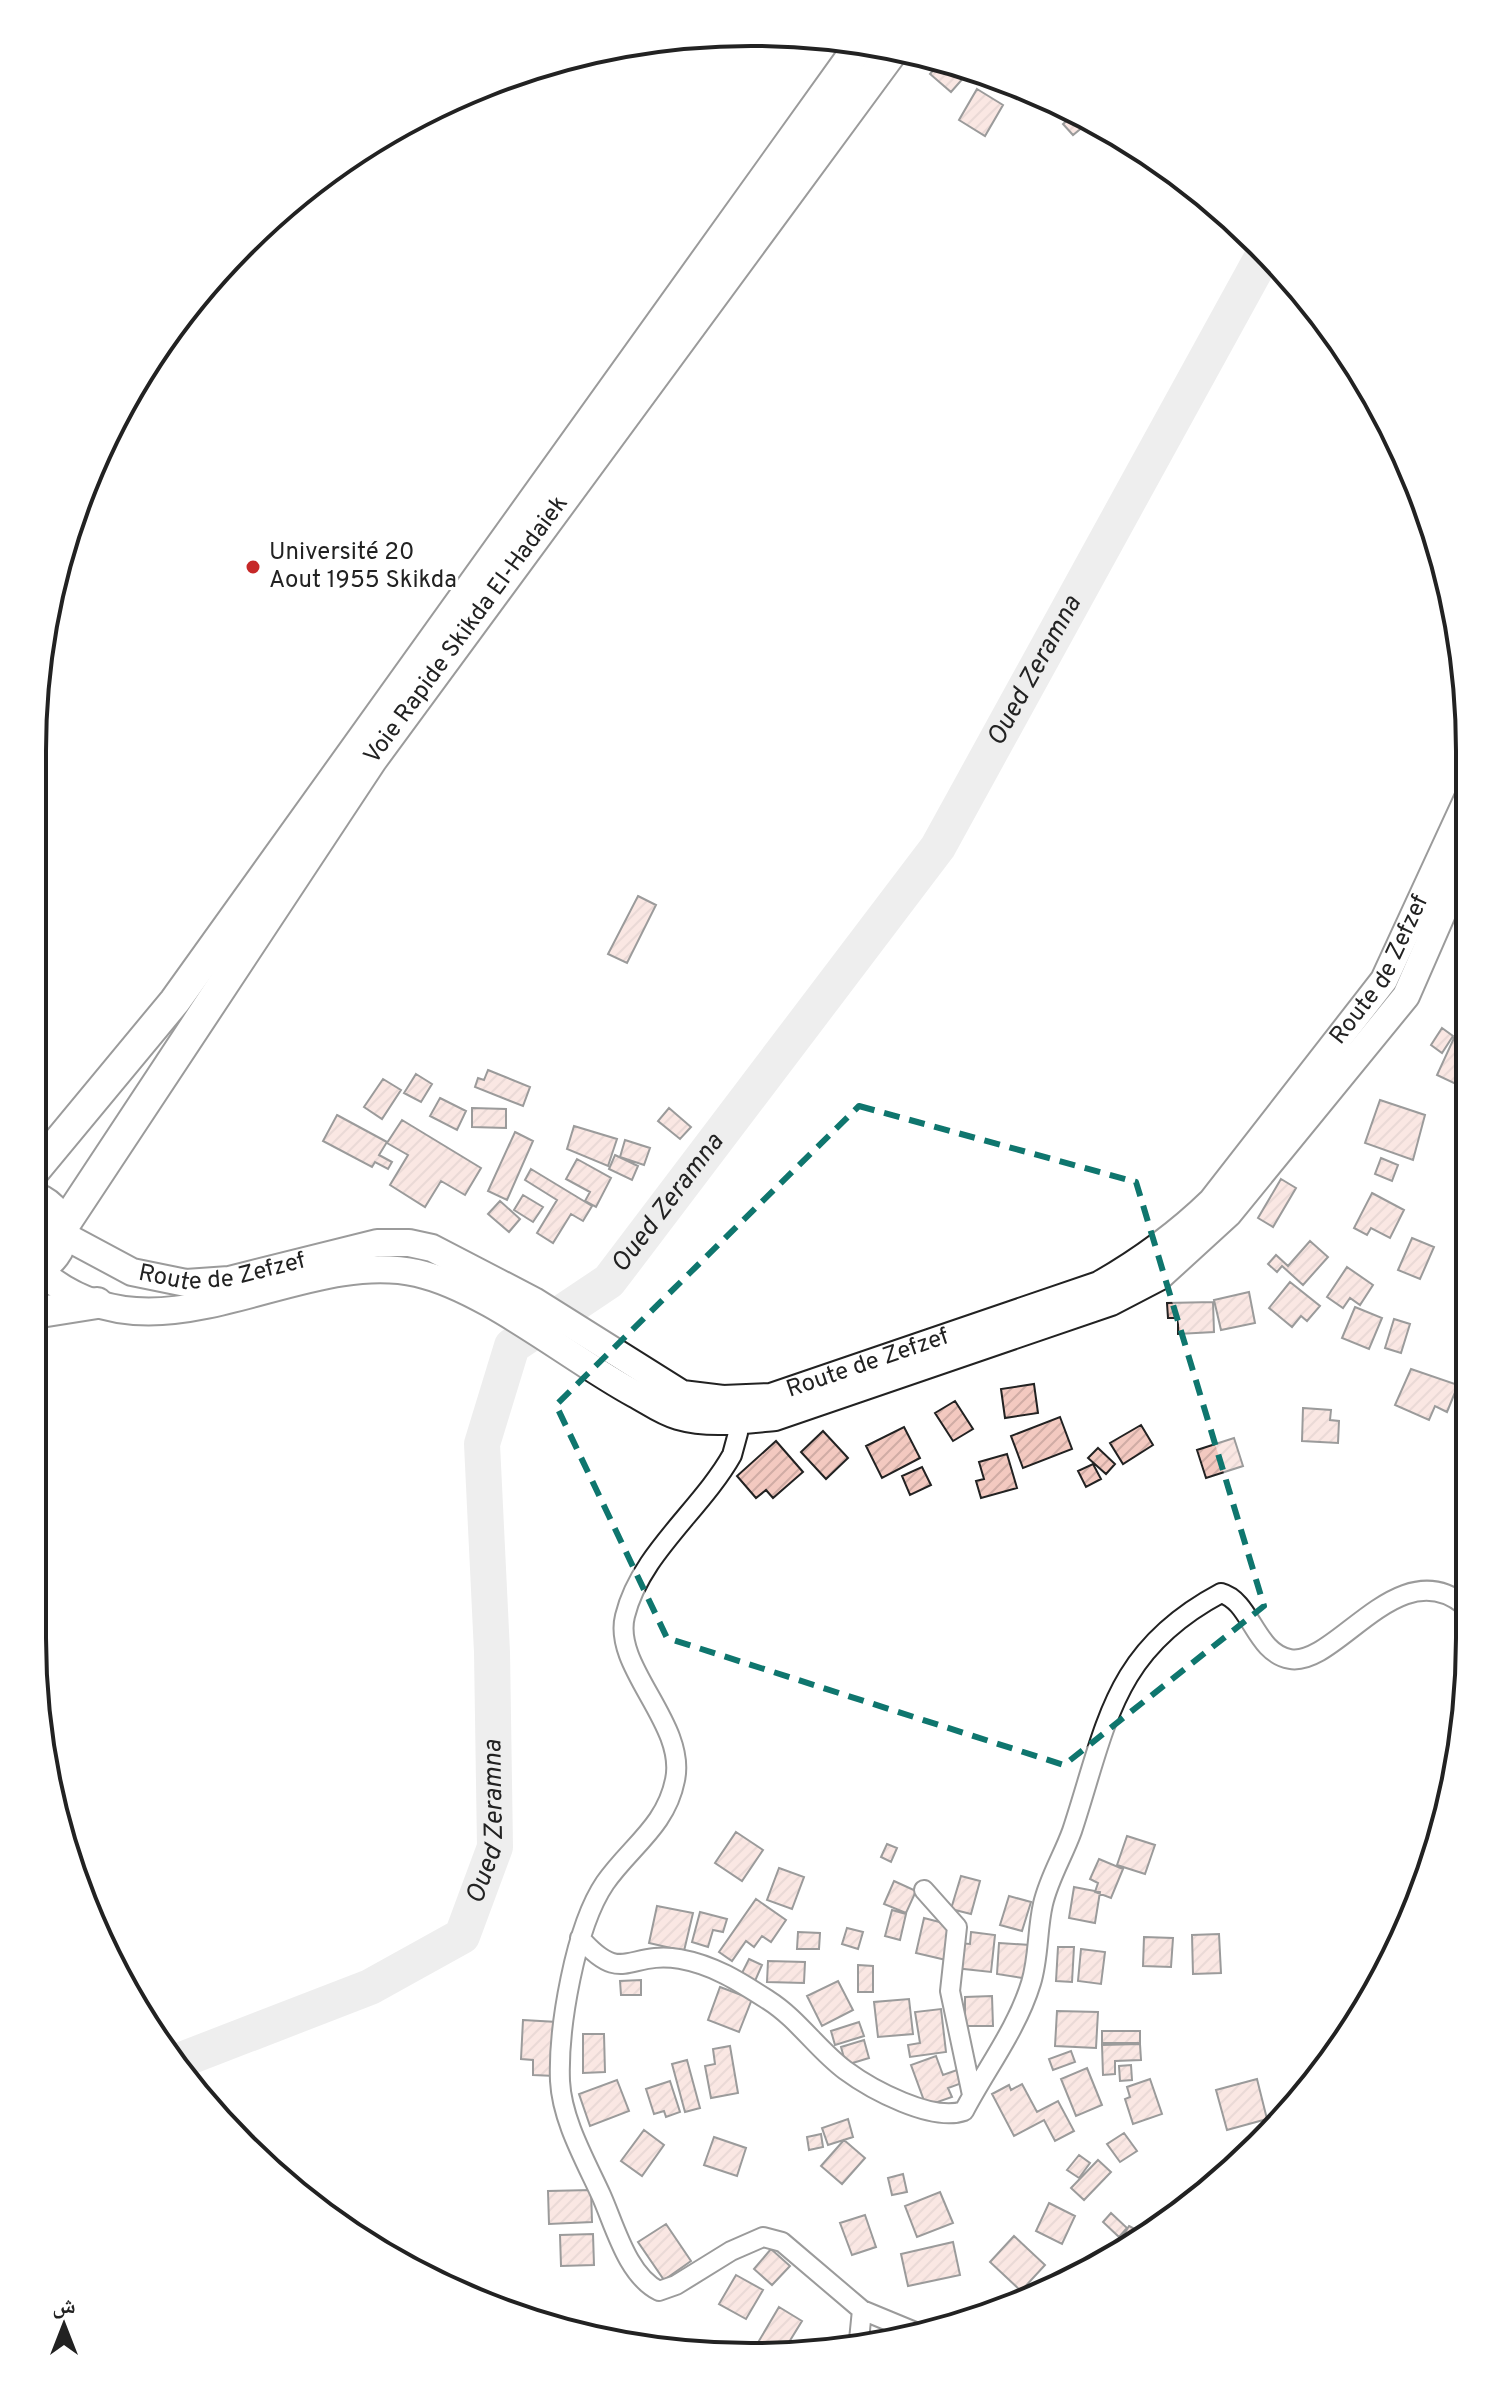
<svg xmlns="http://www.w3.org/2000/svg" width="1502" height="2389" viewBox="0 0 1502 2389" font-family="Overpass,'Noto Naskh Arabic',sans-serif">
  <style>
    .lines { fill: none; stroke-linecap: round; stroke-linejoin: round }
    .river { stroke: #d9d9d9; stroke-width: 36 }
    .building { fill: url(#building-hatch); stroke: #222; stroke-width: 2 }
    .minor-casing { stroke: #222; stroke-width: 22 }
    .secondary-casing { stroke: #222; stroke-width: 30 }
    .trunk-casing { stroke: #222; stroke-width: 34 }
    .minor { stroke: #fff; stroke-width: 18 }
    .secondary { stroke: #fff; stroke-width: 26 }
    .trunk { stroke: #fff; stroke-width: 30 }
    .marked { fill: none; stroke: #0f766e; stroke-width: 6; stroke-dasharray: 16 10; stroke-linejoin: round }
    .poi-dot { fill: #c62828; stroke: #fff; stroke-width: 3 }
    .labels { text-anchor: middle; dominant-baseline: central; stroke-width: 6; stroke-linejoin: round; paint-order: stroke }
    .poi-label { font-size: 24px; fill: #222; stroke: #fff; text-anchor: start }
    .street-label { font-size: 24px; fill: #222; stroke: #fff }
    .water-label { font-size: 26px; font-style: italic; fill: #222; stroke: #fff }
    .rim { fill: none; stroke: #222; stroke-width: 4 }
  </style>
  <defs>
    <pattern id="building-hatch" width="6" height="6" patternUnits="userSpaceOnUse" patternTransform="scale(2)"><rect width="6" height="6" fill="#f3c9c0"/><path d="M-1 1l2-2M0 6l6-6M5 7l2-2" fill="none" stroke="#d0aca5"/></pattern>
  </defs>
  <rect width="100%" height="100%" fill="#fff"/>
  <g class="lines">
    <path class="river" id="s1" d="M176,2062L370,1987L462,1936L495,1847L492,1652L482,1444L512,1346L609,1281L938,847L1265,252"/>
  </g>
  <path class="building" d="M943,59L966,75L951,92L930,74Z
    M977,89L1003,105L985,136L959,120Z
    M1077,111L1096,123L1088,130L1084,126L1073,135L1063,124Z
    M638,896L656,905L627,963L608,954Z
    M1442,1028L1453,1036L1442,1053L1431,1045Z
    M1454,1038L1467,1044V1066L1458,1085L1437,1075Z
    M488,1070L530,1087L523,1106L475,1087L478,1078L484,1080Z
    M416,1074L432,1084L421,1102L404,1093Z
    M383,1079L401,1090L382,1119L364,1107Z
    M440,1098L466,1111L457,1130L430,1116Z
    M1380,1100L1425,1115L1413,1160L1365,1143Z
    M472,1108L506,1109V1128L472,1127Z
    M669,1108L691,1127L680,1139L658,1121Z
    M337,1115L387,1142L379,1155L392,1162L388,1169L375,1162L372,1167L323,1141Z
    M402,1120L481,1168L465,1195L441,1181L425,1207L390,1185L408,1155L387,1143Z
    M574,1126L617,1139L608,1166L567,1149Z
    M515,1132L533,1141L507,1200L488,1191Z
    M625,1140L650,1148L644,1165L620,1157Z
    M615,1155L638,1166L632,1180L609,1169Z
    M1381,1158L1398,1165L1392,1181L1375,1174Z
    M577,1159L611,1178L596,1207L585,1201L590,1192L566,1179Z
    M531,1169L592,1206L583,1221L571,1214L553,1243L537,1233L557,1200L525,1180Z
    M1281,1179L1296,1188L1273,1227L1258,1218Z
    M1372,1193L1404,1210L1390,1238L1371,1228L1367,1235L1354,1228Z
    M523,1195L543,1207L533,1222L514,1210Z
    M500,1201L520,1219L509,1232L488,1214Z
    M1412,1238L1434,1247L1420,1279L1398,1270Z
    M1310,1241L1328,1257L1303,1285L1282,1266L1277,1272L1268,1264L1276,1255L1288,1266Z
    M1347,1267L1373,1285L1360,1305L1350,1298L1343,1308L1327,1297Z
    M1290,1282L1320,1306L1307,1321L1301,1316L1292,1327L1269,1308Z
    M1249,1292L1255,1323L1221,1330L1214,1300Z
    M1213,1302L1214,1332L1178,1334V1318H1168L1167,1303Z
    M1355,1307L1382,1318L1369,1349L1342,1338Z
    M1394,1319L1410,1324L1401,1353L1385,1348Z
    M1411,1369L1458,1385L1447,1412L1435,1406L1429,1420L1395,1405Z
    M1034,1384L1038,1413L1005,1418L1001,1389Z
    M955,1401L973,1429L953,1441L935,1413Z
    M1303,1408L1331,1410L1330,1420L1339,1421L1338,1443L1302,1441Z
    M1060,1417L1072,1449L1023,1468L1011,1436Z
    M1141,1425L1153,1445L1123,1464L1110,1443Z
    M904,1427L920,1458L882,1478L866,1446Z
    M823,1431L848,1458L826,1479L801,1452Z
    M1234,1438L1243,1466L1206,1478L1197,1450Z
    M776,1441L803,1472L773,1498L766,1490L756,1498L737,1476Z
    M1098,1448L1115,1464L1106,1474L1088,1458Z
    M1007,1454L1017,1488L981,1498L976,1481L984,1479L979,1462Z
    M1093,1464L1101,1479L1086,1487L1078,1471Z
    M922,1467L931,1485L910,1495L902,1476Z
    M736,1832L763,1850L742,1881L715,1863Z
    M1127,1836L1155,1845L1145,1874L1117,1865Z
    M887,1844L897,1848L891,1862L881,1857Z
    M1099,1859L1123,1869L1111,1898L1095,1892L1098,1883L1090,1879Z
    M779,1868L804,1877L792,1909L767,1900Z
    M961,1876L980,1881L971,1914L951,1909Z
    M894,1881L916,1891L906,1913L884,1904Z
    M1074,1887L1100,1892L1095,1923L1069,1918Z
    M1009,1896L1031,1902L1022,1931L1000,1925Z
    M756,1899L786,1920L771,1942L762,1936L754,1947L746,1941L732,1961L719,1952Z
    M657,1906L693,1913L684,1951L649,1943Z
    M892,1910L906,1914L900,1940L885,1936Z
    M700,1912L727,1919L723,1932L713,1930L708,1947L692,1942Z
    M924,1918L955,1926L946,1960L916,1953Z
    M847,1928L863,1932L858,1949L842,1944Z
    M798,1932L820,1933L819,1949H797Z
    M971,1932L995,1935L991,1972L955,1968L958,1943L970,1944Z
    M1219,1934L1221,1973L1193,1974L1192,1935Z
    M1144,1937L1173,1938L1171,1967L1143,1966Z
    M999,1943L1030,1945L1029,1979L997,1974Z
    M1058,1947H1074L1072,1982L1056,1981Z
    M1081,1949L1105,1952L1101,1984L1078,1981Z
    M749,1959L762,1965L755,1981L741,1975Z
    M768,1961L805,1962L804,1983L767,1982Z
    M858,1965L873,1966V1992H858Z
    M641,1980V1995H621L620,1981Z
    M838,1981L853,2010L822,2026L807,1996Z
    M720,1987L752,1999L739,2032L708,2020Z
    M992,1996L993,2026H965V1997Z
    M909,1999L913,2034L878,2037L874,2002Z
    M941,2009L946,2052L910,2057L908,2045L920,2043L915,2012Z
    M1057,2011L1098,2012L1096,2048L1055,2046Z
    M523,2020L557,2022L555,2076L533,2075V2060L521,2059Z
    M859,2022L864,2036L835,2045L831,2031Z
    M1102,2031H1140V2043H1102Z
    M583,2034H604L605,2072L583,2073Z
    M864,2040L869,2058L846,2065L841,2047Z
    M1140,2044L1141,2060L1115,2061V2074L1103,2075L1102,2045Z
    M730,2046L738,2093L711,2098L705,2066L715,2064L713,2049Z
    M1071,2051L1075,2062L1053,2070L1049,2059Z
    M936,2056L943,2075L957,2070L962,2083L948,2088L952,2097L926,2106L911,2065Z
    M687,2060L700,2108L685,2112L672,2064Z
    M1131,2065L1132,2080L1120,2081L1119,2066Z
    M1087,2068L1102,2105L1076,2116L1061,2079Z
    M1150,2079L1162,2114L1133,2124L1125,2099L1130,2097L1127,2087Z
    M1257,2079L1267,2119L1227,2130L1216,2090Z
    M617,2080L629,2111L590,2126L579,2094Z
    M670,2081L680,2112L666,2117L664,2111L654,2114L646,2089Z
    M1022,2084L1037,2112L1058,2101L1074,2131L1055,2141L1044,2120L1014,2136L992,2094L1009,2085L1011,2090Z
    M848,2119L853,2137L828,2145L822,2128Z
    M644,2130L664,2145L642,2176L621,2161Z
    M1124,2133L1137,2151L1120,2162L1107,2144Z
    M821,2134L823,2147L809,2150L807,2137Z
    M714,2137L746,2148L737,2176L704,2165Z
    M844,2140L865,2158L842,2184L821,2166Z
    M1079,2155L1090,2163L1079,2178L1067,2170Z
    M1098,2160L1111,2172L1084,2200L1071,2188Z
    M903,2174L907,2192L892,2195L888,2178Z
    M591,2190L592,2222L549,2224L548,2191Z
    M940,2192L953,2223L917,2237L905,2206Z
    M1049,2203L1075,2216L1062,2244L1036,2231Z
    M1111,2213L1127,2228L1119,2237L1103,2222Z
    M865,2215L876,2247L852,2255L840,2223Z
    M666,2224L691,2261L664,2280L638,2242Z
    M1129,2226L1142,2233L1128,2246L1120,2241Z
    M593,2234L594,2265L561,2266L560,2235Z
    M1014,2236L1045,2265L1021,2291L990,2262Z
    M953,2242L960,2275L908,2286L901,2254Z
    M771,2249L790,2266L772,2285L754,2269Z
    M736,2275L763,2290L746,2319L719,2304Z
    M779,2307L802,2321L786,2347L753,2351Z"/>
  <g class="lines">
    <g class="minor-casing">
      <path id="minor" d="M738,1409V1433L732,1455C701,1510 640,1554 625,1616C612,1667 687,1724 675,1780C666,1826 630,1847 605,1883C575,1927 558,2028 560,2081C562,2120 585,2160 601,2195C615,2226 627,2275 659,2291L676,2285L731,2251L763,2237L782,2242L862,2310L920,2334
        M924,1890L957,1927L950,1991L972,2095
        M580,1938C623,1987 628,1950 680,1959C714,1965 740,1982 768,2000C798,2019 817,2049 845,2070C872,2090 932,2122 964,2111C986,2069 1017,2029 1031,1983C1039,1957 1037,1930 1043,1904C1049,1878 1063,1856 1072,1831C1107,1725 1112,1651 1221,1593C1251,1601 1255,1653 1290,1659C1336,1667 1398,1551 1464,1605
        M859,2340L862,2310"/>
    </g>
    <g class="secondary-casing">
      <g id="secondary">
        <path id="s2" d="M63,1235L132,1272L186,1283L229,1280L377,1243H409L432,1248L534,1301L682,1394L723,1399L771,1397L1099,1285C1141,1261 1177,1235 1212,1201L1384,980L1468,798"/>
        <path d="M37,1269C156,1375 294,1246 417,1273C487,1289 570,1359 635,1394C648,1401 663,1412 678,1416C709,1425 743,1420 775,1417L1111,1302L1159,1277L1228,1214L1406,996L1468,854"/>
      </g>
    </g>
    <g class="trunk-casing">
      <g id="trunk">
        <path d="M35,1170L175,1001L861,44"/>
        <path id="s3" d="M62,1228L372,759L894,49"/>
        <path d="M34,1269C70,1257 71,1211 35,1198"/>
        <path d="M34,1313L97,1303"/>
      </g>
    </g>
    <use href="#minor" class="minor"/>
    <use href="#secondary" class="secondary"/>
    <use href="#trunk" class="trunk"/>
  </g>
  <path d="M0 0H1502V2389H0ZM859,1106L1136,1182L1264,1606L1064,1765L667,1638L556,1405Z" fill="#fff" fill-opacity=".55" fill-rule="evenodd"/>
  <path class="marked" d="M859,1106L1136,1182L1264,1606L1064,1765L667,1638L556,1405Z"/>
  <circle class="poi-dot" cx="253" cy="567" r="8"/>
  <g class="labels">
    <g class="poi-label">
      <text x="269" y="553">Université 20<tspan x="269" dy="28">Aout 1955 Skikda</tspan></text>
    </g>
    <g class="street-label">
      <text stroke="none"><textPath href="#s3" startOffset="722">Voie Rapide Skikda El-Hadaiek</textPath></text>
      <text stroke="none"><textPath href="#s2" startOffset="1538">Route de Zefzef</textPath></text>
      <text stroke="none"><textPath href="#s2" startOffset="170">Route de Zefzef</textPath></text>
      <text stroke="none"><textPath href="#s2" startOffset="866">Route de Zefzef</textPath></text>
    </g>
    <g class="water-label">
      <text stroke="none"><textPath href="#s1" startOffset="1776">Oued Zeramna</textPath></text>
      <text stroke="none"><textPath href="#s1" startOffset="1128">Oued Zeramna</textPath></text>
      <text stroke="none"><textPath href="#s1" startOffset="432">Oued Zeramna</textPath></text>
    </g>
  </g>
  <path d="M0 0H1502V2389H0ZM751 46H751A705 705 0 0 1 1456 751V1638A705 705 0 0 1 751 2343H751A705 705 0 0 1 46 1638V751A705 705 0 0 1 751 46Z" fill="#fff" fill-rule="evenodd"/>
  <path class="rim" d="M751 46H751A705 705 0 0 1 1456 751V1638A705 705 0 0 1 751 2343H751A705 705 0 0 1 46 1638V751A705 705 0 0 1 751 46Z"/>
  <g transform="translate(64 2325)" stroke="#ffffff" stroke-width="6" paint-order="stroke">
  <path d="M0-6L14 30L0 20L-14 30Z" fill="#222222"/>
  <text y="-12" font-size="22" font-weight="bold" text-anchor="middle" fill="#222222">ش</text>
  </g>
</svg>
